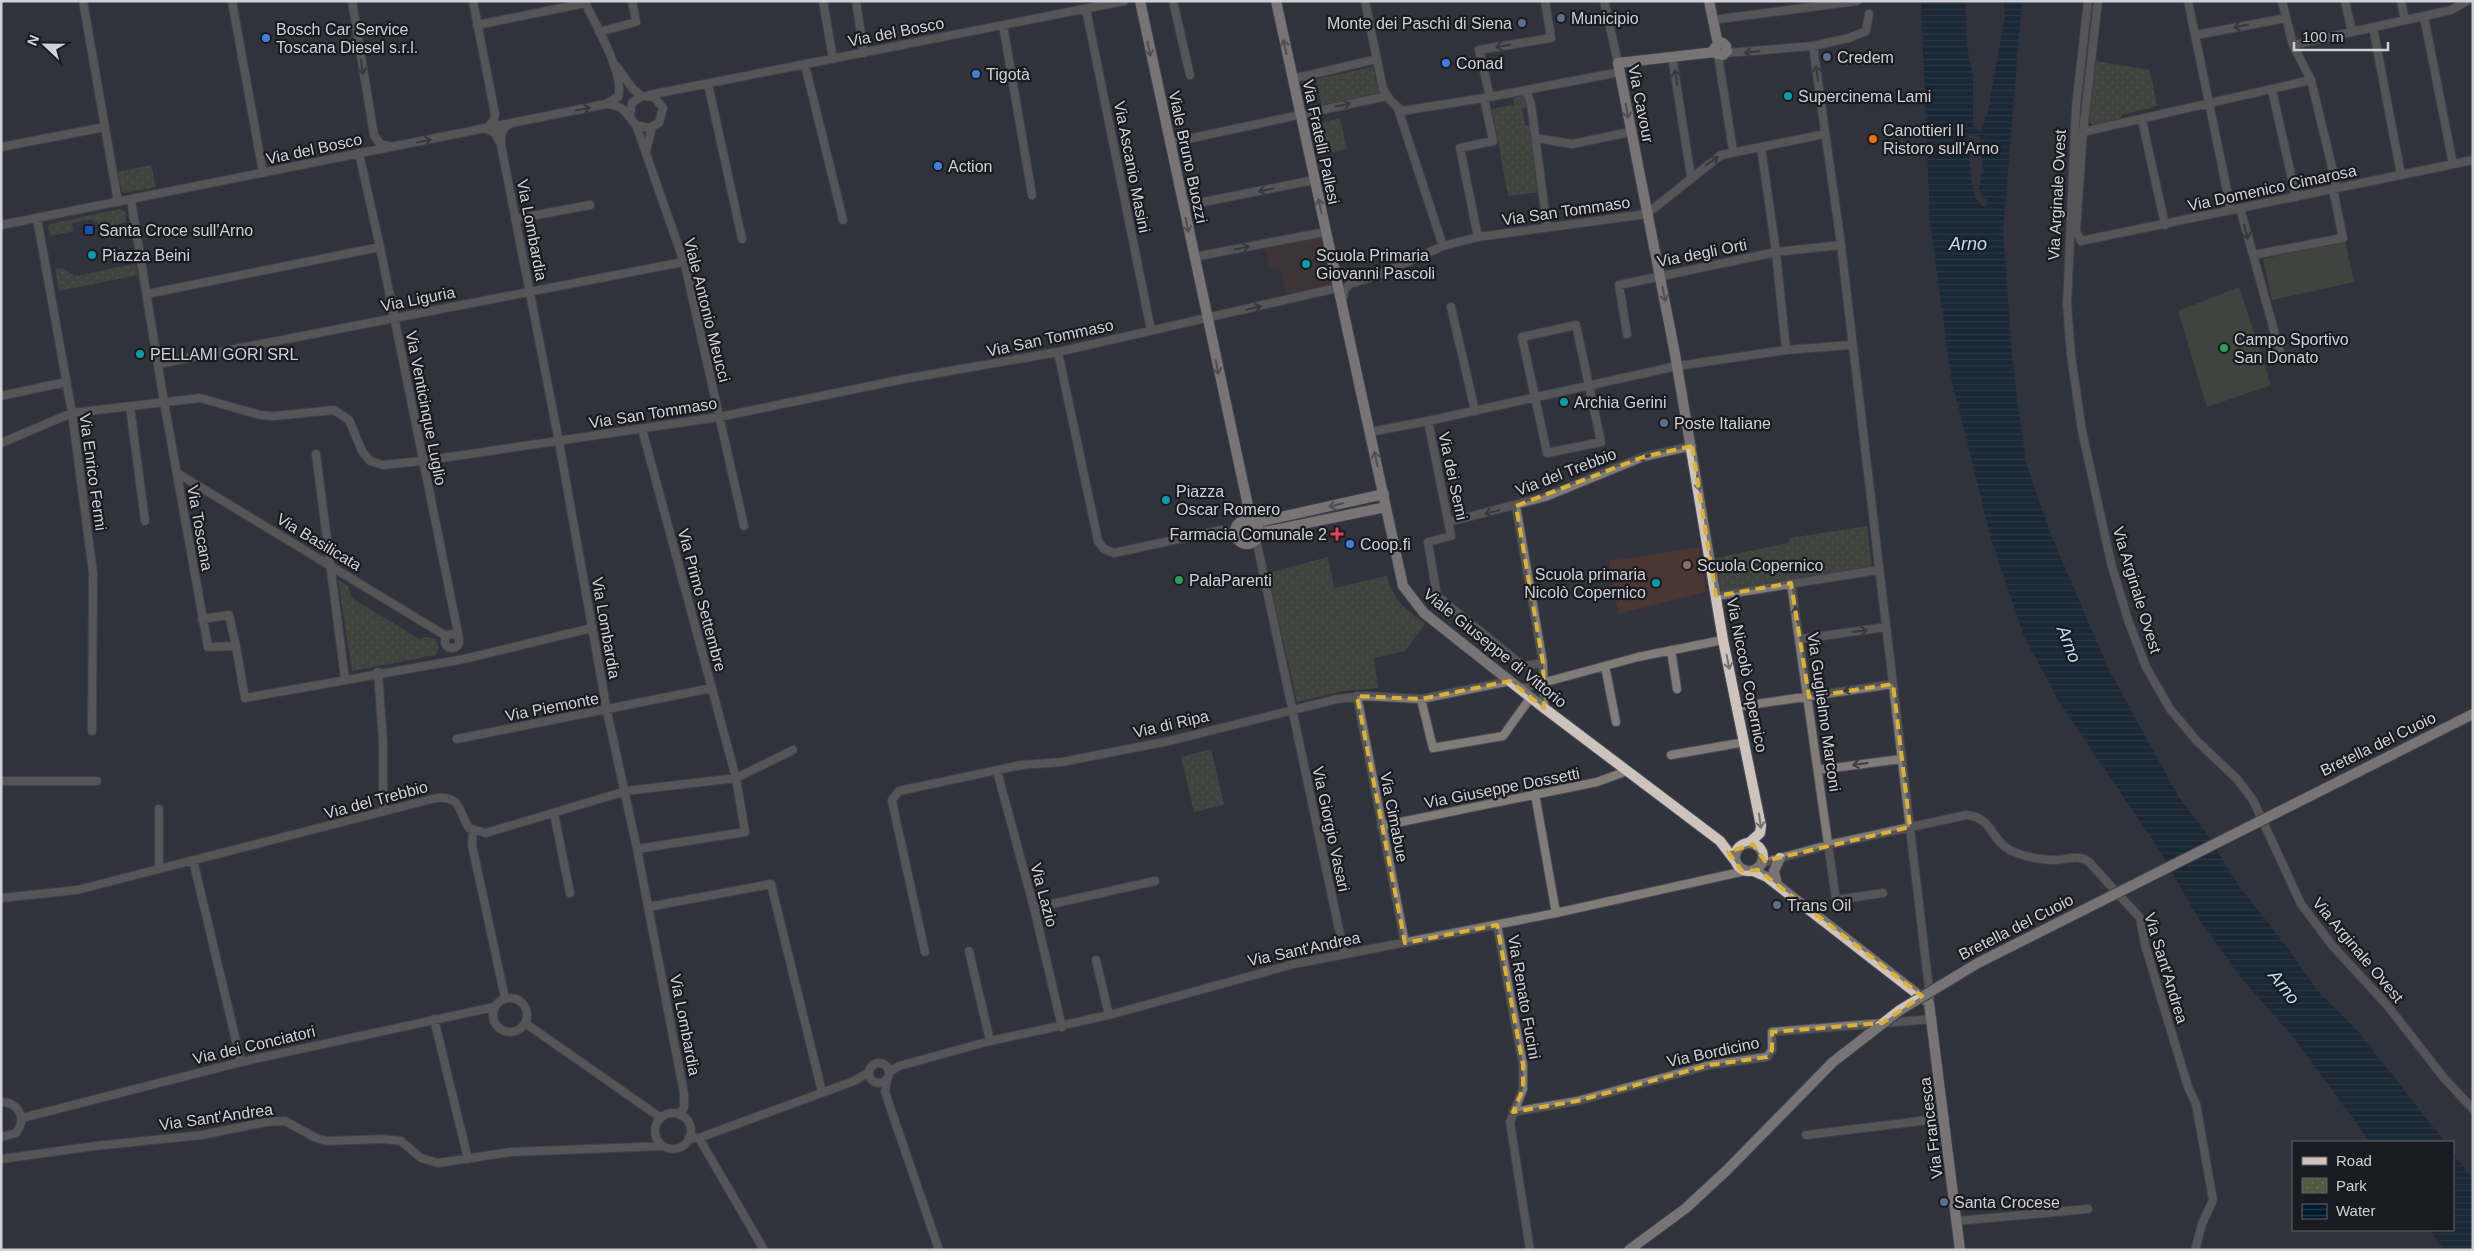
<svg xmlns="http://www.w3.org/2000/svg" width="2474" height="1251" viewBox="0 0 2474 1251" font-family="Arial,sans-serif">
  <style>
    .education { fill: #4a3632 }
    .park { fill: url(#park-dots) }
    .pitch { fill: #545942 }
    .water { fill: url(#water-rules); fill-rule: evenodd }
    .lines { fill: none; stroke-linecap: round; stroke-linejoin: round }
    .minor-casing { stroke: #4d4f59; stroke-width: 10 }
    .major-casing { stroke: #4d4f59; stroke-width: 12 }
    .minor { stroke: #817c78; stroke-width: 8 }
    .major { stroke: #cec4bd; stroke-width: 10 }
    .major-bridge-casing { stroke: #4d4f59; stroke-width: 12; stroke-linecap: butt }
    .major-bridge { stroke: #cec4bd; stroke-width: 10 }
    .oneway { stroke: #3e3d3f }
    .oneway2 { stroke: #74706e }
    .marked { fill: none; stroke: #dbb233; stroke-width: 4; stroke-dasharray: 10 6; stroke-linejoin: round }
    .service-dot { fill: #5c6f8a; stroke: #1a1b20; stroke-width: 2 }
    .shop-dot { fill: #3f7fe0; stroke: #1a1b20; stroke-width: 2 }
    .culture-dot { fill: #0f9aa8; stroke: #1a1b20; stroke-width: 2 }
    .food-dot { fill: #e8710a; stroke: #1a1b20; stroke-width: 2 }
    .transit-dot { fill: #1a4fb4; stroke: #1a1b20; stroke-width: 2 }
    .leisure-dot { fill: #2e9e5b; stroke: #1a1b20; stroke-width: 2 }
    .health-dot { fill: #e0444e; stroke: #1a1b20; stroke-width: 2 }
    .education-dot { fill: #8d6e63; stroke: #1a1b20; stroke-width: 2 }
    .labels { text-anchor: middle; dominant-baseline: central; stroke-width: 4.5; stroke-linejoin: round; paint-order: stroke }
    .poi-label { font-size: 16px; fill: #cfd1d7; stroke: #1a1b20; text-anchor: start }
    .street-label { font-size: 16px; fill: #cfd1d7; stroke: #1a1b20 }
    .water-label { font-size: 18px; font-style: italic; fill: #bcdef6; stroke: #1a1b20 }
  </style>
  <defs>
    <pattern id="park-dots" width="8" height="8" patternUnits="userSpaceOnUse" patternTransform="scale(1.25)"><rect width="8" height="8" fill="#545942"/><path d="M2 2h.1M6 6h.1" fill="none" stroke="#6c705d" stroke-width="1.8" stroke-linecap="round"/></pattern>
    <pattern id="water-rules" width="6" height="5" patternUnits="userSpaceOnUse" patternTransform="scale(1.25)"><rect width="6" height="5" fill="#001b2e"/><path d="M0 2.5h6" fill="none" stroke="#243b4c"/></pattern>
  </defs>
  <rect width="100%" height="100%" fill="#31333d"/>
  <path class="education" d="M1322,235L1334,286L1287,297L1280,267L1270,269L1265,248Z
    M1699,547L1706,592L1618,614L1609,561Z"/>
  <path class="park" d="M2096,61L2150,70L2157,106L2121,115V118L2094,126L2089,121Z
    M1373,67L1379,94L1322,106L1316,79Z
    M1521,96L1527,98L1529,107L1522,109L1525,125H1531L1539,192L1508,196L1492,109L1514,105L1513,98Z
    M1340,118L1347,149L1316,156L1309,126Z
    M151,165L156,187L125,193L122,191L117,172Z
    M119,209L126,212V222L106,228L90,219L72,223L74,231L50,236L48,226L50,224Z
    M135,264L138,275L59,291L55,269L62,268L75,276Z
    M1867,526L1872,568L1721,592L1716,558L1788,543L1790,538Z
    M1328,557L1334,588L1387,576C1391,598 1408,611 1425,624L1405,651L1374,658L1378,688L1343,691L1297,702L1268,573Z
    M338,580L348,586L352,598L419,639L426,637L435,639L439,647L436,655L352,671Z
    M1211,749L1224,805L1194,812L1181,757Z"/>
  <path class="pitch" d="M2345,241L2354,282L2272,300L2263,259Z
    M2239,287L2271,385L2207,407L2178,311Z"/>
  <path class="water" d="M1921,1H1965L1967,47L1973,75V125L1974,128L1981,132L1988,111L2005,16L2004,1H2022L2003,230L2013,366L2026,463L2052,537L2109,670L2178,796L2206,832L2238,885L2287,947L2316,989L2357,1030L2445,1142H2370L2294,1038L2238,974L2200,921L2156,845L2059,702L2023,634L1990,535L1951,377L1930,222ZM1975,134L1981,138L1978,145L1983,164L1979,189L1983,198L1987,199L1989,203L1985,207C1967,202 1972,153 1967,138L1969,134Z
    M2453,1153L2473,1179V1250H2444L2430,1230H2453Z"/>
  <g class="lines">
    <g class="minor-casing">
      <path id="minor" d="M83,1L118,202
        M232,1L263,173
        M352,1L374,135L380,144L388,146
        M473,1L495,114L494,120L487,128
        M584,1C594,21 626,77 618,97L606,104
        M823,1L833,59
        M856,1L864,53
        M1173,1L1190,75
        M1365,1L1383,89L1390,100L1402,111L1484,98L1620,72
        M1604,1L1618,63
        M2088,1L2076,107L2067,304L2071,355L2082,431L2111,563L2128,620L2146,667L2170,709L2197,741L2237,779L2253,800L2301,904L2332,945L2387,1005L2444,1078L2473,1109
        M2098,1L2083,132L2076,231L2081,241L2473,160
        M2188,1L2231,210
        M2282,1L2293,45L2311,80L2337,188
        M2345,1L2352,32
        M2401,1L2405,20
        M1086,9L1151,330
        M2424,17L2453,164
        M1712,20L1857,1
        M477,25L586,3
        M1003,25L1032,195
        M2373,27L2401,175
        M599,32L636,22L632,1
        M2196,35L2286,18
        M2293,45L2451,10L2467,1
        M1813,46L1841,245L1930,997
        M1726,53L1813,46L1849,38L1866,31L1869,14
        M1718,55L1733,151
        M1672,56L1691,177
        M805,65L843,220
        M617,67L633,89L641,96
        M1292,79L1377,59
        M708,84L742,239
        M2272,90L2296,197
        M1521,91L1527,93L1531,104L1547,227
        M649,95L1124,1
        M1490,97L1479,50L1551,38L1545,1
        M1398,109L1443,246
        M2142,120L2165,225
        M636,125L685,265L744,526
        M485,128L495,133L501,145C501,136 501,128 510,124
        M2083,132L2311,80
        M1536,138L1572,144L1630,132
        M1169,143L1387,96
        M501,145L559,442L607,711L637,849L684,1094V1107L680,1115
        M1,147L105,127
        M1761,147L1776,252L1786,350
        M646,152L652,127
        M359,153L380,247L459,638
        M131,200L164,402L208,647L236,646L245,698L464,659L592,628
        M1183,206L1314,180
        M2240,208L2280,352
        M37,218L72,413L93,573L92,731
        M515,219L590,205
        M1,225L606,104C626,106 625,113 636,125L649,128L659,123L663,108L654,97L641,96L632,103L630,115
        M1478,237L1460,148L1493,141L1484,98
        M2253,255L2343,238L2333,189
        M1194,257L1325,232
        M147,294L380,247
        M1343,298L1344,290L1350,284L1381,274L1443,246L1478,237L1640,215L1653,209L1721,155L1825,134
        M1451,307L1475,411
        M1576,325L1601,442L1547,453L1522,337Z
        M1627,334L1619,285L1776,252L1841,245
        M1058,352L1098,541L1104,549L1114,553L1221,530L1235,533
        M158,364L683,262
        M1,396L66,382
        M130,407L145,521
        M1428,421L1451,536L1428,542L1437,596L1523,666L1543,663
        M1370,432L1428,421L1677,366L1786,350L1851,345
        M1,443L72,413L200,398L260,415L274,416L334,410L349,420L362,451L370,461L383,465L422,461L719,417L904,379L1058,352L1337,288
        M316,454L345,679
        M177,473L446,636
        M1516,506L1543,663L1544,708
        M1449,522L1545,497L1643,457L1692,446
        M1256,539L1344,953
        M1791,583L1836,900L1883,893
        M1716,596L1878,570
        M202,619L229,615L236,646
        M445 641a7 7 0 1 1 14 0a7 7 0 1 1-14 0Z
        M1801,639L1886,627
        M1671,650L1677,689
        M1605,666L1616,722
        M378,672L383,742V812
        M1520,689L1638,657L1723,640
        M1357,696L1405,943
        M1421,699L1433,748L1503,736L1531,697
        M1736,707L1893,684
        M457,739L712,688
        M1671,755L1745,742
        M1818,770L1901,759
        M997,771L1034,908L1062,1027
        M1,781H97
        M1535,794L1556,913
        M554,813L570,893
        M1381,826L1597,782L1627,771
        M473,831L472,845L505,998
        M637,849L745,832L736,778L642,429
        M193,860L241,1062
        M1762,863L1828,845L1966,815C1993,817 1990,840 2010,850C2022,856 2037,859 2051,860C2064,861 2078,853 2089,862L2140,918L2145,945L2188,1087L2196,1104L2213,1200L2202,1224L2195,1250
        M159,869V809
        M1,898L77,890L436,798C463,796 458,812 469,828L486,833L626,791L736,778L793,750
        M648,907L771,884L822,1092
        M1034,908L1155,881
        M1497,925L1523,1065V1089L1510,1122L1530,1250
        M969,951L990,1041
        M925,952L893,806L892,800L899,791L1021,765L1062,762L1169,741L1337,699L1365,696L1421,699L1510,681
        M1096,960L1109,1015
        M493 1015a17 17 0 1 1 34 0a17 17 0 1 1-34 0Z
        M434,1019L468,1159
        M525,1023L661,1118
        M869 1073a10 10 0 1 1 20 0a10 10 0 1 1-20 0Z
        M889,1072L899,1066L990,1041L1109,1015L1294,964L1556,913L1745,871
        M887,1079L885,1092L939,1250
        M1,1102C19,1102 27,1119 16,1133L1,1137
        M1513,1112L1577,1101L1710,1065L1767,1057L1772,1050V1032L1933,1019
        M655 1131a18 18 0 1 1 36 0a18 18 0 1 1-36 0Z
        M22,1118L241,1062L494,1007
        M1806,1135L1945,1118
        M689,1138H699L854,1081L868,1073
        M699,1138L764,1250
        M1,1159L95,1146L202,1135L266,1122L285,1121L316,1138L327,1141L384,1139L401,1141L421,1158L438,1163L511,1152L663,1146
        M1957,1221L2088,1209"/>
    </g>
    <g class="major-casing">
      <path id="major" d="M1140,1L1248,506L1245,521
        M1276,1L1403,586L1424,613L1544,708L1720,841L1736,862
        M1709,1L1718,44L1714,49L1717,54L1723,55L1727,51L1726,46L1723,43L1718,44
        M1715,52L1618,63L1675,354L1723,640L1761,826L1760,833L1749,843
        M1235 532a12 12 0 1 1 24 0a12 12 0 1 1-24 0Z
        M1254,523L1384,494
        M1259,533L1386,507
        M1735 857a14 14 0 1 1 28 0a14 14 0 1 1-28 0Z
        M1753,871L1767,877L1929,1003L1960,1250
        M1777,885L1774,871L1780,858
        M1629,1250L1686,1208L1727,1170L1833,1062"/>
    </g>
    <use href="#minor" class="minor"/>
    <use href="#major" class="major"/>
    <g class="major-bridge-casing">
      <path id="major-bridge" d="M1833,1062L1900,1010L1978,963L2473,714"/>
    </g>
    <use href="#major-bridge" class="major-bridge"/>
  </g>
  <defs><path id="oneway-shaft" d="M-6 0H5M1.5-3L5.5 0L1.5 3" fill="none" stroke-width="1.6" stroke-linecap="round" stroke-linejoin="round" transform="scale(1.25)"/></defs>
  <g class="oneway">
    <use href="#oneway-shaft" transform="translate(2241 26) rotate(169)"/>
    <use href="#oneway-shaft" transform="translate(1503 46) rotate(171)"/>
    <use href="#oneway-shaft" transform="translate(1752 52) rotate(175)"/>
    <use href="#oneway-shaft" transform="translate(362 67) rotate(81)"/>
    <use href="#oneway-shaft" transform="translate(1817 73) rotate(-99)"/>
    <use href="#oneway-shaft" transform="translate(1676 77) rotate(-99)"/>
    <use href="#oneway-shaft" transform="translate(1343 105) rotate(-12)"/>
    <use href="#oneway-shaft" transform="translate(583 109) rotate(-11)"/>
    <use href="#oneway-shaft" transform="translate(424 141) rotate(-11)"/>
    <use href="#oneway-shaft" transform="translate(1712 161) rotate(-35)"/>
    <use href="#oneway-shaft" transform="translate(1266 190) rotate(169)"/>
    <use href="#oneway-shaft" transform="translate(2246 232) rotate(74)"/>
    <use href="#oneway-shaft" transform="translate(1242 248) rotate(-11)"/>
    <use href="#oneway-shaft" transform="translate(1254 308) rotate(-13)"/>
    <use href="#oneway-shaft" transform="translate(1645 457) rotate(163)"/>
    <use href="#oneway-shaft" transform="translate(1492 512) rotate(167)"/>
    <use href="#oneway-shaft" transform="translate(1796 614) rotate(-99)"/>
    <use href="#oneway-shaft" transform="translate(1860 631) rotate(-8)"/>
    <use href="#oneway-shaft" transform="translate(1851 690) rotate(172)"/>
    <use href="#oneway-shaft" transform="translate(1860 764) rotate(173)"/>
  </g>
  <g class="oneway2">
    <use href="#oneway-shaft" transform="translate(1285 47) rotate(-102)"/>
    <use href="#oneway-shaft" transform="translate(1149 49) rotate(78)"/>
    <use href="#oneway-shaft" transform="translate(1627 111) rotate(80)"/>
    <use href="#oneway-shaft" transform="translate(1320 206) rotate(-102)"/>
    <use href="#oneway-shaft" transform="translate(1187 225) rotate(78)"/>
    <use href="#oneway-shaft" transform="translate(1664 294) rotate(79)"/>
    <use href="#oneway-shaft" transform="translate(1217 367) rotate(78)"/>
    <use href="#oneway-shaft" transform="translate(1376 459) rotate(-102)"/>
    <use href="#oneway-shaft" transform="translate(1698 483) rotate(82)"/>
    <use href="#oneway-shaft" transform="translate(1336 505) rotate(167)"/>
    <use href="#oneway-shaft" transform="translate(1728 662) rotate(79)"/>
    <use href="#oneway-shaft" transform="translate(1760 821) rotate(82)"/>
  </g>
  <path d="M0 0H2474V1251H0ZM1692,446L1716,596L1791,583L1809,697L1893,684L1910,827L1765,861L1753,844L1728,852L1742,871L1758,870L1922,996L1882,1023L1772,1032V1050L1767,1057L1710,1065L1577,1101L1513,1112L1523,1089V1065L1497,925L1405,943L1357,696L1421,699L1510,681L1544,708L1543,663L1516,506L1643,457Z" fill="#31333d" fill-opacity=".55" fill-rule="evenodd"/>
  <path class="marked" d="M1692,446L1716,596L1791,583L1809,697L1893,684L1910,827L1765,861L1753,844L1728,852L1742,871L1758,870L1922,996L1882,1023L1772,1032V1050L1767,1057L1710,1065L1577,1101L1513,1112L1523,1089V1065L1497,925L1405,943L1357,696L1421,699L1510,681L1544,708L1543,663L1516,506L1643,457Z"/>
  <g class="service-dot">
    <circle cx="1561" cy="18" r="5"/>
    <circle cx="1522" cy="23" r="5"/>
    <circle cx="1827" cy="57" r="5"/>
    <circle cx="1664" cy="423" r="5"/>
    <circle cx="1777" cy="905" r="5"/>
    <circle cx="1944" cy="1202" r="5"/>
  </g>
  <g class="shop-dot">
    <circle cx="266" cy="38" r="5"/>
    <circle cx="1446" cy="63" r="5"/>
    <circle cx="976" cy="74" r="5"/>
    <circle cx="938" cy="166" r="5"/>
    <circle cx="1350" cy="544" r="5"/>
  </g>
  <g class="culture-dot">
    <circle cx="1788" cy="96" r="5"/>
    <circle cx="92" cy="255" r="5"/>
    <circle cx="1306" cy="264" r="5"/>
    <circle cx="140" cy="354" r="5"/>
    <circle cx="1564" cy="402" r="5"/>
    <circle cx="1166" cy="500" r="5"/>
    <circle cx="1656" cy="583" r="5"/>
  </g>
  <circle class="food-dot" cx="1873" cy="139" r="5"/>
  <rect class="transit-dot" x="84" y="225" width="10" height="10" rx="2.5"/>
  <g class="leisure-dot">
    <circle cx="2224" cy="348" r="5"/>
    <circle cx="1179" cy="580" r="5"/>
  </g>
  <path class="health-dot" d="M1334.5 526.5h5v5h5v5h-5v5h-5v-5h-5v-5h5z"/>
  <circle class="education-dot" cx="1687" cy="565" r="5"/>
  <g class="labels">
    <g class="poi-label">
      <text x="1571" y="18">Municipio</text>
      <text x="1512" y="23" text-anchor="end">Monte dei Paschi di Siena</text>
      <text x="276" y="29">Bosch Car Service<tspan x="276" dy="18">Toscana Diesel s.r.l.</tspan></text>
      <text x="1837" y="57">Credem</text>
      <text x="1456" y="63">Conad</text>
      <text x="986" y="74">Tigotà</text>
      <text x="1798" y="96">Supercinema Lami</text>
      <text x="1883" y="130">Canottieri Il<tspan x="1883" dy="18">Ristoro sull'Arno</tspan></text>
      <text x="948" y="166">Action</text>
      <text x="99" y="230">Santa Croce sull'Arno</text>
      <text x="102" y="255">Piazza Beini</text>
      <text x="1316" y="255">Scuola Primaria<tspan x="1316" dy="18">Giovanni Pascoli</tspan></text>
      <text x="2234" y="339">Campo Sportivo<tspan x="2234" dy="18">San Donato</tspan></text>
      <text x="150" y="354">PELLAMI GORI SRL</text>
      <text x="1574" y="402">Archia Gerini</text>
      <text x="1674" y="423">Poste Italiane</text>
      <text x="1176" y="491">Piazza<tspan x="1176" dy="18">Oscar Romero</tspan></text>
      <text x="1327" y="534" text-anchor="end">Farmacia Comunale 2</text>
      <text x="1360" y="544">Coop.fi</text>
      <text x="1697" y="565">Scuola Copernico</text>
      <text x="1646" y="574" text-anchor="end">Scuola primaria<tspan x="1646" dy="18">Nicolò Copernico</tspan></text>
      <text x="1189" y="580">PalaParenti</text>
      <text x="1787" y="905">Trans Oil</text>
      <text x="1954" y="1202">Santa Crocese</text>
    </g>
    <g class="street-label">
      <text transform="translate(896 32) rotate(-11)">Via del Bosco</text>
      <text transform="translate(1641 104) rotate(79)">Via Cavour</text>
      <text transform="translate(1321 142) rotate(78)">Via Fratelli Pallesi</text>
      <text transform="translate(314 149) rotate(-12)">Via del Bosco</text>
      <text transform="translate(1188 157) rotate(78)">Viale Bruno Buozzi</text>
      <text transform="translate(1132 167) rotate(79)">Via Ascanio Masini</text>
      <text transform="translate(2272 188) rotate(-12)">Via Domenico Cimarosa</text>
      <text transform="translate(2057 195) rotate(-87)">Via Arginale Ovest</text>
      <text transform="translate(1566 211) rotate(-8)">Via San Tommaso</text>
      <text transform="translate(532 230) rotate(79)">Via Lombardia</text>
      <text transform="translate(1702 253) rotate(-11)">Via degli Orti</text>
      <text transform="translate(418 299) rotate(-11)">Via Liguria</text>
      <text transform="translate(707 310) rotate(76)">Viale Antonio Meucci</text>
      <text transform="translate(1050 338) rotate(-12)">Via San Tommaso</text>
      <text transform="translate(426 408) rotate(79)">Via Venticinque Luglio</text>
      <text transform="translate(653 413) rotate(-9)">Via San Tommaso</text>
      <text transform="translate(93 472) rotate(82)">Via Enrico Fermi</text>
      <text transform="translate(1566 472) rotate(-21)">Via del Trebbio</text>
      <text transform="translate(1453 476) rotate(78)">Via dei Semi</text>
      <text transform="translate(200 528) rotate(80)">Via Toscana</text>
      <text transform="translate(319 542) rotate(31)">Via Basilicata</text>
      <text transform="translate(2137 590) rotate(73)">Via Arginale Ovest</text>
      <text transform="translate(702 600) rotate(75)">Via Primo Settembre</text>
      <text transform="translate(606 628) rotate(80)">Via Lombardia</text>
      <text transform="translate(1495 648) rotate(39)">Viale Giuseppe di Vittorio</text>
      <text transform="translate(1747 675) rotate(79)">Via Niccolò Copernico</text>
      <text transform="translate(552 707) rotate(-11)">Via Piemonte</text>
      <text transform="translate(1824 712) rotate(82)">Via Guglielmo Marconi</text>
      <text transform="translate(1171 724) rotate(-13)">Via di Ripa</text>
      <text transform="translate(2378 744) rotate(-26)">Bretella del Cuoio</text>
      <text transform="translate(1502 788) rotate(-11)">Via Giuseppe Dossetti</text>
      <text transform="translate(376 800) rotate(-15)">Via del Trebbio</text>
      <text transform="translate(1394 817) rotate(79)">Via Cimabue</text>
      <text transform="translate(1331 829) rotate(78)">Via Giorgio Vasari</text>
      <text transform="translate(1044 895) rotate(75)">Via Lazio</text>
      <text transform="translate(2016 927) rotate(-27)">Bretella del Cuoio</text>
      <text transform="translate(1304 949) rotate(-12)">Via Sant'Andrea</text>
      <text transform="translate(2358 950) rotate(50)">Via Arginale Ovest</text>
      <text transform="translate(2166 968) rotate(73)">Via Sant'Andrea</text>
      <text transform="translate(1524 997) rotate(80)">Via Renato Fucini</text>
      <text transform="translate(685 1025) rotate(79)">Via Lombardia</text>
      <text transform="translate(254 1045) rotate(-13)">Via dei Conciatori</text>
      <text transform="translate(1713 1052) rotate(-12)">Via Bordicino</text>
      <text transform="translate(216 1117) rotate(-8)">Via Sant'Andrea</text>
      <text transform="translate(1931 1128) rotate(-97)">Via Francesca</text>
    </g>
    <g class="water-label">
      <text x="1968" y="244">Arno</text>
      <text transform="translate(2069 644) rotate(69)">Arno</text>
      <text transform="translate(2284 987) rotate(52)">Arno</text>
    </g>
  </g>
  <rect width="2474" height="1251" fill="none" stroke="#cfd1d7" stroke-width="5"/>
  <rect x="2292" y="1141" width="162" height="90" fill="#1a1b20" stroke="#626469"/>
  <rect x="2302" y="1157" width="25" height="8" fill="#cec4bd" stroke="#626469"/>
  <text x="2336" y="1166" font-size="15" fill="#cfd1d7">Road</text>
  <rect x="2302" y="1178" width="25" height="15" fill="url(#park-dots)" stroke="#626469"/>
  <text x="2336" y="1191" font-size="15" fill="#cfd1d7">Park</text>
  <rect x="2302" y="1204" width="25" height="15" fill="url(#water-rules)" stroke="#626469"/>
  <text x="2336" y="1216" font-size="15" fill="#cfd1d7">Water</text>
  <g transform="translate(45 45) rotate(292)" stroke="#1a1b20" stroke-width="4" paint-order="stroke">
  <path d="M0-4L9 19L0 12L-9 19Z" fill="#cfd1d7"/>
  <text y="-8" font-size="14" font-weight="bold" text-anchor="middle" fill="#cfd1d7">N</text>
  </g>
  <path d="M2294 42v8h94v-8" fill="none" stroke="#cfd1d7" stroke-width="2.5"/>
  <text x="2302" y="42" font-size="15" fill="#cfd1d7" stroke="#1a1b20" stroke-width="4" paint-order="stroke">100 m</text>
</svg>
